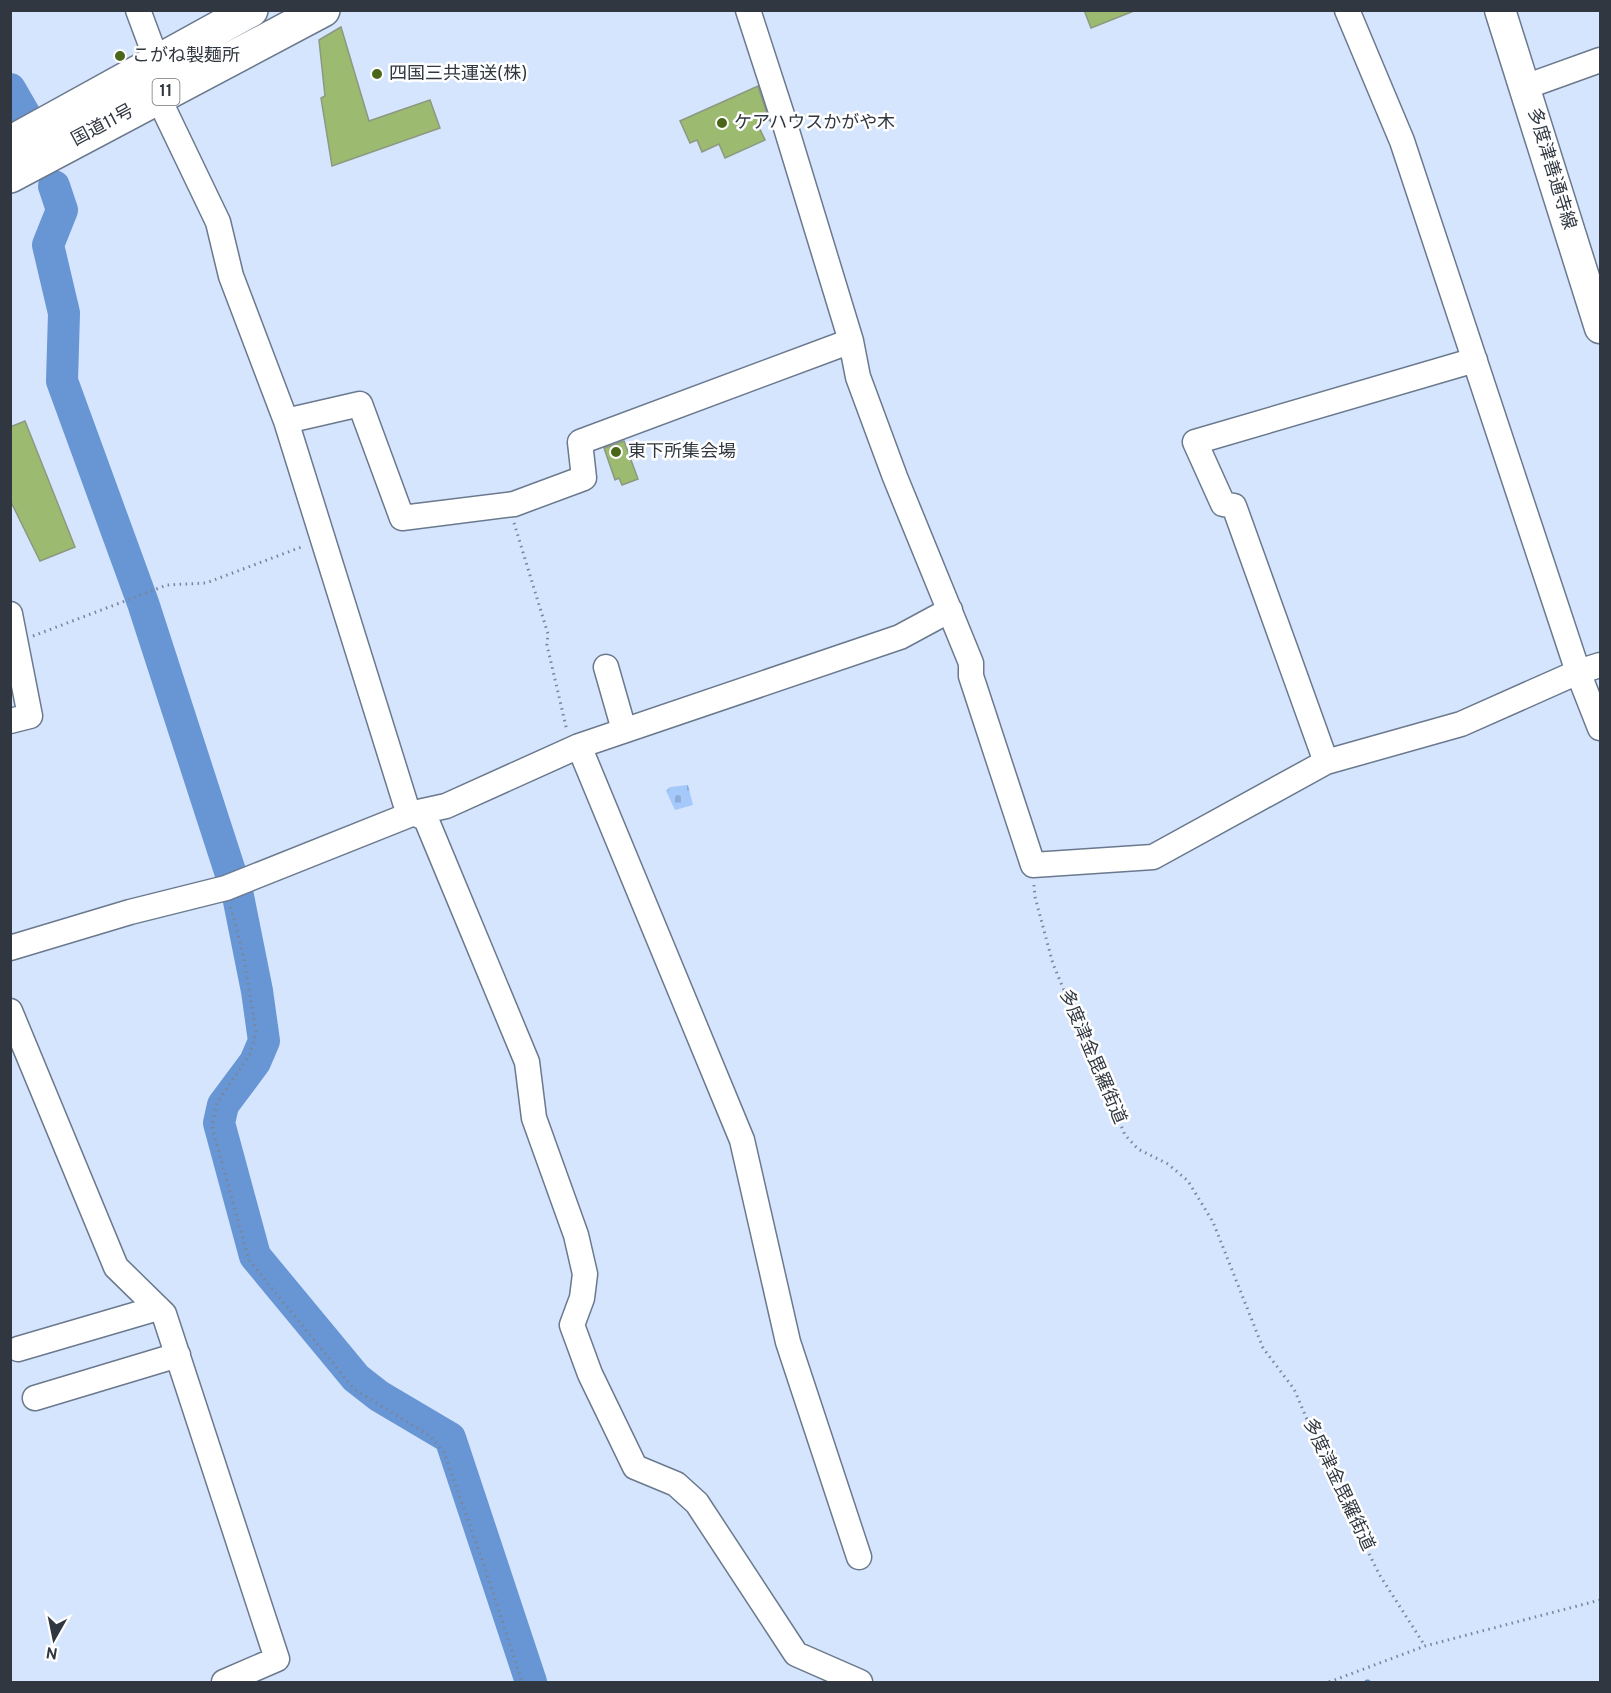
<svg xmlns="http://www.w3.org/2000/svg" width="1611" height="1693" viewBox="0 0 1611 1693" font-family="Overpass,'Noto Sans JP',sans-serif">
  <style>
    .cemetery { fill: url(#cemetery-stones) }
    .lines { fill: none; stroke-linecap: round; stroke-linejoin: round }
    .stream { stroke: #6895d4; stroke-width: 5 }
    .river { stroke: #6895d4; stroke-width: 32 }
    .building { fill: #9cbb70; stroke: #8d9880; stroke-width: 1.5 }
    .minor-casing { stroke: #6a798d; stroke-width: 27 }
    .major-casing { stroke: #6a798d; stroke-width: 33 }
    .highway-casing { stroke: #6a798d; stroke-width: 36 }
    .path { stroke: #7b8595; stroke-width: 3; stroke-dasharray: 1.5 4.5; stroke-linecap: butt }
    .minor { stroke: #fff; stroke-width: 24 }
    .major { stroke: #fff; stroke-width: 30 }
    .highway { stroke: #fff; stroke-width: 33 }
    .poi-dot { fill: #4a6618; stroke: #fff; stroke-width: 2 }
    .labels { text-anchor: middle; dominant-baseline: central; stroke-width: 5; stroke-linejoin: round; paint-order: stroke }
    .shield { fill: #fff; stroke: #6f7379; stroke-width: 1.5 }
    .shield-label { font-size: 16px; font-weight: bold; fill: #313740 }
    .poi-label { font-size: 18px; fill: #313740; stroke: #fff; text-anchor: start }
    .street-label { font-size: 18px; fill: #313740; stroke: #fff }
  </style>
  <defs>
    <pattern id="cemetery-stones" width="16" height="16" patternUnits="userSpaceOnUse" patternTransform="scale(1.5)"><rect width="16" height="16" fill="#a6c9fb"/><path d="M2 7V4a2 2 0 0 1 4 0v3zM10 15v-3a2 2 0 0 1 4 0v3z" fill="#8fadd8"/></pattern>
  </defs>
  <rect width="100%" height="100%" fill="#d5e5fd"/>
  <path class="cemetery" d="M688,785L693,805L675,810L666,791L670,787Z"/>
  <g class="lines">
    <path class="stream" d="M1367,1682H1368"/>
    <path class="river" d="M10,89L25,115
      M54,186L62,210L48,245L64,313L62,381L143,603L238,896L257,991L264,1041L255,1062L223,1105L219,1123L255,1256L356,1378L379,1396L450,1438L531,1682"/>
  </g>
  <path class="building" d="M1084,10H1134V11L1091,28Z
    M341,27L369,121L430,100L440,128L332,166L321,98L325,96L319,40Z
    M758,86L769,120L758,125L765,140L725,158L719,144L702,152L697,140L690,143L680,121Z
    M25,421L75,547L40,561L10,500V427Z
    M624,441L638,479L622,485L619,478L615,480L604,448Z"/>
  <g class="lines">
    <g class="minor-casing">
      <path id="minor" d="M138,10L157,61L158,97L218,222L231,276L286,421L409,815
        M748,10L783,118L851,341L858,377L895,477L971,663V676L1033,865L1153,857L1326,762L1461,724L1578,672L1600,665
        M1347,10L1402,141L1578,672L1600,728
        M1525,87L1600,60
        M286,421L360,404L402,518L514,504L584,478L580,442L851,341
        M10,614L30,716L10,721
        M606,667L624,730
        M579,746L742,1140L788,1342L859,1557
        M1326,762L1234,506L1223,504L1195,442L1475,360
        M414,813L426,819L527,1062L534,1118L576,1235L585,1274L582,1298L572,1325L590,1374L635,1467L676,1484L697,1503L796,1654L860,1682
        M10,948L130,912L226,888L414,813L446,806L579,746L900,637L950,610
        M10,1011L116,1267L164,1314L277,1659L224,1682
        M18,1349L158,1308
        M35,1398L178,1355"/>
    </g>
    <g class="major-casing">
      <path id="major" d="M1500,10L1600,328"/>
    </g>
    <g class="highway-casing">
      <path id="highway" d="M10,143L251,10
        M10,176L323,10"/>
    </g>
    <path class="path" d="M514,523L548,634L547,645L567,731
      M33,636L167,585L206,583L304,546
      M1034,885L1035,897L1053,964L1125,1135L1138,1149L1168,1164L1188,1181L1213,1222L1263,1348L1294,1389L1332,1478L1379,1574L1425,1646
      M231,907L244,959L256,1032L250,1054L217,1103L212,1127L249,1260L354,1389L430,1436L444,1452L487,1574L522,1682
      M1329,1682L1425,1646L1600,1600"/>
    <use href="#minor" class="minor"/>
    <use href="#major" class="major"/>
    <use href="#highway" class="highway"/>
  </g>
  <g class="poi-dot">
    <circle cx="120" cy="56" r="6"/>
    <circle cx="377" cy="74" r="6"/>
    <circle cx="722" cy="123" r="6"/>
    <circle cx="616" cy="452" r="6"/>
  </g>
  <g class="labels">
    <rect class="shield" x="152.5" y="79" width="27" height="26" rx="4.5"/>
    <g class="shield-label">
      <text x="166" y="92">11</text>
    </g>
    <g class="poi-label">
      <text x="132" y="56">こがね製麺所</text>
      <text x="389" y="74">四国三共運送(株)</text>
      <text x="734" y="123">ケアハウスかがや木</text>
      <text x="628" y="452">東下所集会場</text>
    </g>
    <g class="street-label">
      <text transform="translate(103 126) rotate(-28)">国道11号</text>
      <text transform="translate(1551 169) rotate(73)">多度津善通寺線</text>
      <text transform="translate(1092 1057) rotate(67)">多度津金毘羅街道</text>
      <text transform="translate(1338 1485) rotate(65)">多度津金毘羅街道</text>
    </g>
  </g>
  <rect width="1611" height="1693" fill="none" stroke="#313740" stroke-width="24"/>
  <g transform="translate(54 1639) rotate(189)" stroke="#ffffff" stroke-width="4.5" paint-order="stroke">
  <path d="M0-4.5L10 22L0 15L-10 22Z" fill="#313740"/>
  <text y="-9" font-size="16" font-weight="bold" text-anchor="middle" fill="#313740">N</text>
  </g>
</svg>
